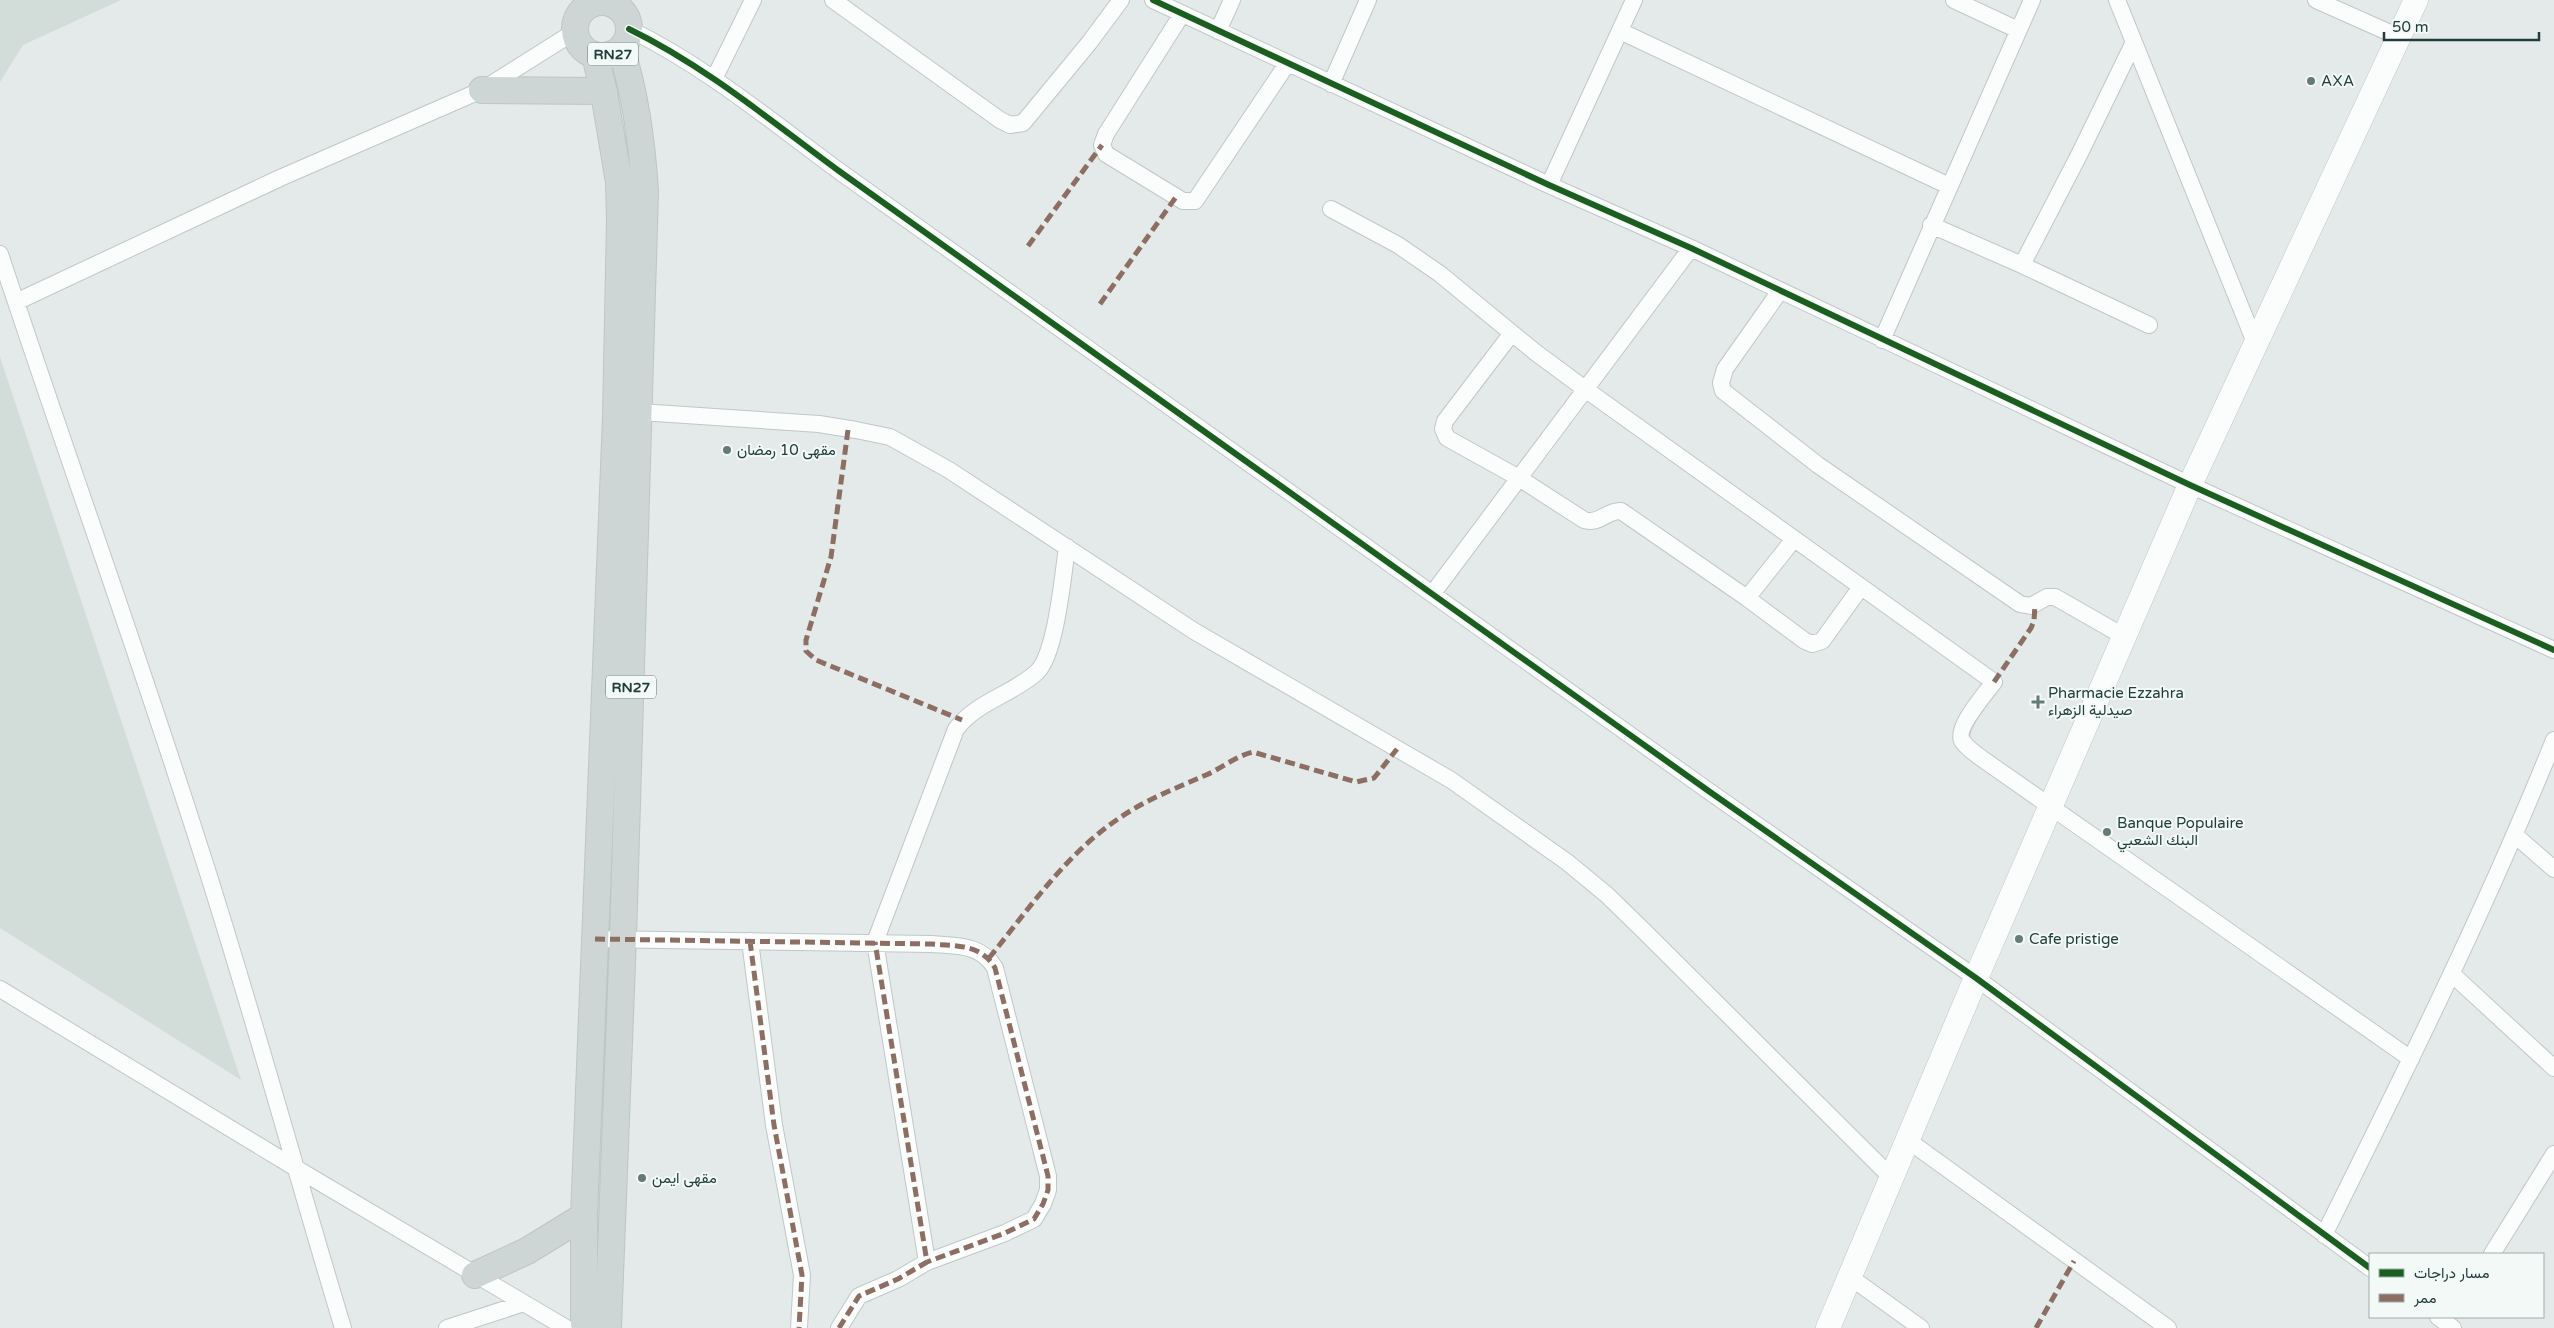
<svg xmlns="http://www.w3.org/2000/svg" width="2554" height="1328" viewBox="0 0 2554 1328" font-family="'Varela Round',Vazirmatn,sans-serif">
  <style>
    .built { fill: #d2dcd9 }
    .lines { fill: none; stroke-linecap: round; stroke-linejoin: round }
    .street-casing { stroke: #c1c7c6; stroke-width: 18 }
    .secondary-casing { stroke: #bfc8c6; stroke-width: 25 }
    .primary-casing { stroke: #bcc6c5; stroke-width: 28 }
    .street { stroke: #fbfcfc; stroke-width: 16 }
    .secondary { stroke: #fbfcfc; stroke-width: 24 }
    .primary { stroke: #cdd6d5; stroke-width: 26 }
    .quiet { stroke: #8d6e63; stroke-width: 5; stroke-dasharray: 10 5; stroke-linecap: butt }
    .cycleway-casing { stroke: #f2f9f7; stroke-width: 9 }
    .cycleway { stroke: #1b5e20; stroke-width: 6 }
    .poi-dot { fill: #657a79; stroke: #f2f9f7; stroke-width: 2 }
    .labels { text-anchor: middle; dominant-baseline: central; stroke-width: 4; stroke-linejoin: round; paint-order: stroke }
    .shield { fill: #f2f9f7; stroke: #607674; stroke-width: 1 }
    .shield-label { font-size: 14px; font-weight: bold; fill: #213e3c }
    .poi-label { font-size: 15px; fill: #213e3c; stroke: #f2f9f7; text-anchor: start }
  </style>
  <rect width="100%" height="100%" fill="#e4eae9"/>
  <path class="built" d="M0,0H121L23,45L0,82Z
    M0,357L241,1080L0,928Z"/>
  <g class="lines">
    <g class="street-casing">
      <path id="street" d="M833,0L1000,120L1010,125L1023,123L1089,43L1121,0
        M1153,0L1549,185L1691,248L2190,485L2554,650
        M1954,0L2018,30
        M2117,0L2256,345
        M2316,0L2399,37
        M1182,14L1106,134L1102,145L1106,154L1183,201H1195L1287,64
        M629,29C705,66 771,121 839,171L1710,792L1976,978L2370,1268
        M1218,31L1232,0
        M1620,31L1949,186
        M714,79L753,0
        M1331,84L1368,0
        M1549,185L1634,0
        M1331,209L1398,245L1440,274L1535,352L1585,389L1994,682C1986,693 1953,730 1963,742C1968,749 1977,755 1984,760L2411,1059
        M1931,225L2022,265L2079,155L2134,42
        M0,254C65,451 136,647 199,845C251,1005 294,1167 343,1328
        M2022,265L2149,325
        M1780,291L1725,369L1721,383L1723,391L1818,465L2020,604L2031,606L2047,597H2055L2125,637
        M16,302L280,178L482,90L574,32
        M1512,333L1445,421L1443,429L1447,438L1519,478L1584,520C1599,525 1607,510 1621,511L1747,598L1794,539
        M1882,340L2032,0
        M630,414L640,412L819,424L856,430L890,437L949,470L1194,631L1451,780L1567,862L1607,895L1649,936L1891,1177
        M1433,593L1691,248
        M1747,598L1805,641L1812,644L1822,641L1861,587
        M2516,836L2554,869
        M595,939L931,944C957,946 981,944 995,968L1048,1176V1190L1043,1204L1034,1219L1005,1233L927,1262
        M750,941L774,1125L802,1275L799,1328
        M2453,975L2554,1068
        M0,989L294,1167L566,1328
        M1906,1139L2168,1328
        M2324,1235C2405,1072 2486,909 2554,740
        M2492,1254L2554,1154
        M1850,1277L1921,1328
        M2438,1317L2453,1328
        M447,1328L524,1303
        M839,1328L859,1296L898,1279L927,1262L875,942L956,729C977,701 1012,695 1037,672C1056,654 1063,575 1067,547"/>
    </g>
    <g class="secondary-casing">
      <path id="secondary" d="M1828,1328L1976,978L2190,485L2416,0"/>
    </g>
    <g class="primary-casing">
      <path id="primary" d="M575 29a27 27 0 1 1 54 0a27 27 0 1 1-54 0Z
        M482,90L604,91
        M475,1275L527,1251L584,1216
        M584,1324V1216L616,417L620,219L619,182L604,93L595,55
        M608,1327L623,938L645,191C642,143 636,95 621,49"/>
    </g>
    <use href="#street" class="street"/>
    <use href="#secondary" class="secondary"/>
    <use href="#primary" class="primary"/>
    <path class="quiet" d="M1028,246L1102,145
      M1100,304L1176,197
      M848,430L831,557L806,640V651L816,660L962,720
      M1994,682L2031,628L2034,621L2035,605
      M595,939L931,944C957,946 981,944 995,968L1048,1176V1190L1043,1204L1034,1219L1005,1233L927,1262
      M750,941L774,1125L802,1275L799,1328
      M989,958C1028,910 1066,854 1118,819C1145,800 1176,788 1206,775C1222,768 1236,756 1253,752L1356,782L1374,778L1397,749
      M839,1328L859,1296L898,1279L927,1262L875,942
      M2036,1328L2074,1261"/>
    <g class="cycleway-casing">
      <path id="cycleway" d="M1153,0L1549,185L1691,248L2190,485L2554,650
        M629,29C705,66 771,121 839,171L1710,792L1976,978L2370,1268"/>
    </g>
    <use href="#cycleway" class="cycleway"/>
  </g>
  <g class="poi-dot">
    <circle cx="2311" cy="81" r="5"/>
    <circle cx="727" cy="450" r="5"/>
    <path d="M2035.5 694.5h5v5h5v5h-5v5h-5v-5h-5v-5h5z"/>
    <circle cx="2107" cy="832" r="5"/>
    <circle cx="2019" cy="939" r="5"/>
    <circle cx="642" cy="1178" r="5"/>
  </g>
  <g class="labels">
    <g class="shield">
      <rect x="588" y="42.5" width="50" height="23" rx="4"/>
      <rect x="606" y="675.5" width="50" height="23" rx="4"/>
    </g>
    <g class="shield-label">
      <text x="613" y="54">RN27</text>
      <text x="631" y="687">RN27</text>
    </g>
    <g class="poi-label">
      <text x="2321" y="81">AXA</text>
      <text x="737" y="450">مقهى 10 رمضان</text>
      <text x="2048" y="693">Pharmacie Ezzahra<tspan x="2048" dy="17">صيدلية الزهراء</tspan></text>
      <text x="2117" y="823">Banque Populaire<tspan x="2117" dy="17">البنك الشعبي</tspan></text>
      <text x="2029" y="939">Cafe pristige</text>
      <text x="652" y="1178">مقهى ايمن</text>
    </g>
  </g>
  <rect x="2369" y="1253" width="175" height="65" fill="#f2f9f7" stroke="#9eaeac"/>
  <rect x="2379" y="1269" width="25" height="8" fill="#1b5e20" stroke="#9eaeac"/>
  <text x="2414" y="1278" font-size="15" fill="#213e3c">مسار دراجات</text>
  <rect x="2379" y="1294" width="25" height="8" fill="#8d6e63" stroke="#9eaeac"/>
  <text x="2414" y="1303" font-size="15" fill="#213e3c">ممر</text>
  <path d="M2384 32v8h155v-8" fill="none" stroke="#213e3c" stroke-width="2.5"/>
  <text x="2392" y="32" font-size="15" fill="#213e3c" stroke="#f2f9f7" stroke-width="4" paint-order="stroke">50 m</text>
</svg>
